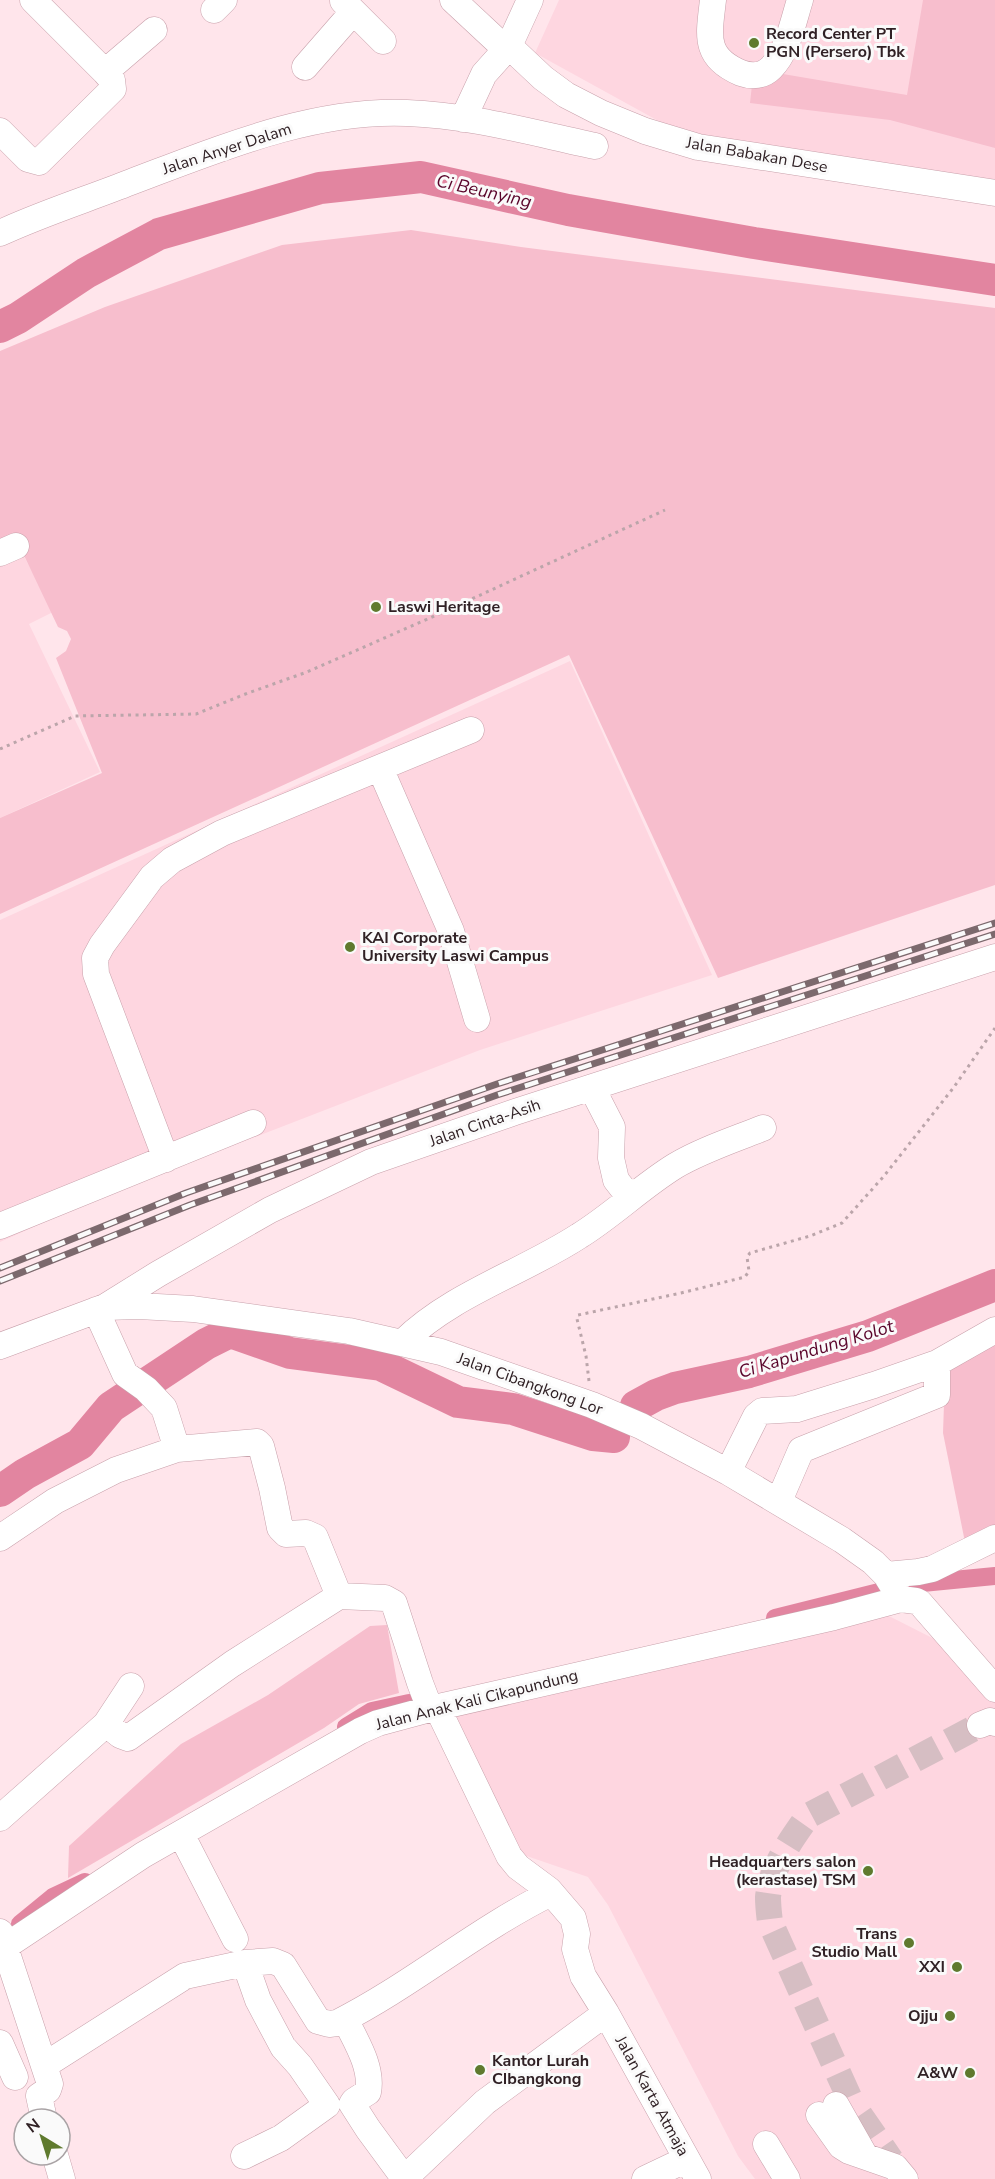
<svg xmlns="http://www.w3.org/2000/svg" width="995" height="2179" viewBox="0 0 995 2179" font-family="'Nunito Sans',sans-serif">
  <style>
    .built { fill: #fed6e0 }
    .green { fill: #f7becd }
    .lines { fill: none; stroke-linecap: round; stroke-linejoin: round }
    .canal { stroke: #e285a0; stroke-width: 18 }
    .river { stroke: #e285a0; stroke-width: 32 }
    .minor-tunnel { stroke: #d6bec3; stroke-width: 26; stroke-dasharray: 26 13; stroke-linecap: butt }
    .minor-casing { stroke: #c8a1ab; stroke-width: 27 }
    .path { stroke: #bba5aa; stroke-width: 3; stroke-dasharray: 3 4.5; stroke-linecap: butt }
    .minor { stroke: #fff; stroke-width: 26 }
    .rail-casing { stroke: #7c696d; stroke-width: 7 }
    .rail { stroke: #fafafa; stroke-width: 4.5; stroke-dasharray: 14; stroke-linecap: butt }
    .poi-dot { fill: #5f7a2e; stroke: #fafafa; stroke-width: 2 }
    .labels { text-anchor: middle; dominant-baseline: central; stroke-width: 6; stroke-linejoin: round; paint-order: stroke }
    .poi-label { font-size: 16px; font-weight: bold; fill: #302125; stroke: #fafafa; text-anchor: end }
    .street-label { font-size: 16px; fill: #302125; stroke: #fafafa }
    .water-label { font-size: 18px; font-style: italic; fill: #5a052b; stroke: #fafafa }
  </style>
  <rect width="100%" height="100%" fill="#ffe5eb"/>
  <path class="built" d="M559,0H995V186L684,135L535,53Z
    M16,541L53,612L29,624L100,772L0,818V548Z
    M570,661L712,975L480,1050L105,1195L0,1242V920Z
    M883,1613L952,1648L995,1692V2179H755L738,2156L608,1905L588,1877L515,1852L452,1710Z"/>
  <path class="green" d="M923,0H995V148L890,120L750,103L752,85L777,73L907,95Z
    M411,230L521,247L995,308V885L718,978L569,655L0,914V818L102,773L56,658L66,651L71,639L67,631L58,627L20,547L0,552V351L105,307L282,245Z
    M995,1336V1551L968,1557L943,1433L945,1375Z
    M387,1625L399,1693L359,1704L324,1728L68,1878L69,1846L181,1744L268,1695L370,1626Z"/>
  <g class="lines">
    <path class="canal" d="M912,1584L995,1576
      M775,1618L879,1592
      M346,1727L372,1711L409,1703
      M20,1924L53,1897L85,1882"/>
    <path class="river" d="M0,327L18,318L86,273L159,234L320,188L421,177L568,210L754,243L995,280
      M636,1406L656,1395L675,1388L749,1372L868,1336L995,1285
      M0,1491L25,1474L80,1444L111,1407L206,1344L230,1332L290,1353L381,1365L458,1402L513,1409L593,1435L614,1437"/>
    <path class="minor-tunnel" d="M849,2097L770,1922C769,1914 768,1905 768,1897C771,1867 791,1840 808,1816L980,1725
      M860,2115L891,2160"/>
    <g class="minor-casing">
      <path id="minor" d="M453,0L497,41L509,46L543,78L566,95L601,113L645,131L698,147L995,193
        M713,0C709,35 703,57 741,73C752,77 763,76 771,68C788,51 793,22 800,0
        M343,1L383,41
        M214,10L224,0
        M305,67L353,12
        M105,72L154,30
        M463,119L484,74L509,46L530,0
        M0,131L28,159L39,162L113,89L112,80L105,72L33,0
        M0,233C43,213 88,199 131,182C219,149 312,109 407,113C470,115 533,133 595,146
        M0,553L16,546
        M380,768L451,931L477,1019
        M592,1088L612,1127L611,1158L616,1180L623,1189L633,1194
        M166,1159L96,974L95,958L102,945L152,877L172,860L222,833L471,730
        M0,1226L253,1123
        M105,1307L139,1306L193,1309L349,1331L441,1352L592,1405L641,1426L728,1472L842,1540L873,1562L886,1575L901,1599
        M96,1310L125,1374L146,1389L164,1408L177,1449
        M403,1342C452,1294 522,1273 579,1236C613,1215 641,1187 675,1166C702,1150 733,1140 763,1128
        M0,1346L105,1307L158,1274L270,1210L371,1162L515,1112L995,957
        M728,1472L756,1416L762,1411L797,1409L874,1385L937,1363L995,1330
        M779,1501L801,1450L937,1395V1363
        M0,1538L55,1501L116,1470L177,1449L257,1442L261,1446L272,1488L280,1528L286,1534L306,1533L315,1537L339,1596
        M886,1575L918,1572L932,1569L995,1538
        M437,1707L509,1856L518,1867L549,1890L573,1918L577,1934L575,1949L583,1976L606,2013L698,2179
        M106,1724L131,1686
        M980,1725L990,1721L995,1723
        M0,1818L106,1724L120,1735L128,1738L232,1664L339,1596L385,1598L394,1603L420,1683L430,1709
        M181,1834L235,1939
        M0,1932L50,2084L48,2090L39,2096L44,2119
        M0,1950L143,1855L360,1731L378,1723L430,1709L834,1617L901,1599L916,1601L920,1603L995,1689
        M345,2019C355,2040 373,2067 368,2092L354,2101L352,2104L368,2129L404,2178
        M0,2043L15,2077
        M45,2065L185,1976L245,1963L273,1961L283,1965L318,2021L329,2024L337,2023C412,1985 476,1930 551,1893
        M836,2105L865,2156
        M819,2115L841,2146L849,2151L895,2167L905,2179
        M766,2144L787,2179
        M55,2155L62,2179
        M244,2156L281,2138L327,2105L300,2066L283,2047L258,2000L245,1963
        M404,2179L485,2102L606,2013
        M645,2179L687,2159"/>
    </g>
    <path class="path" d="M0,749L75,716L196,714L248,693L307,672L439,614L665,510
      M589,1381L586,1356L577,1319L578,1315L681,1293L745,1277L749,1271L747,1257L750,1253L810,1236L842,1223L884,1176L954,1087L995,1028"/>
    <use href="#minor" class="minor"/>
    <g class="rail-casing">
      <path id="rail" d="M0,1268L186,1193L497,1084L995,923
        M0,1281L190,1205L497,1095L995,934"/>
    </g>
    <use href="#rail" class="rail"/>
  </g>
  <g class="poi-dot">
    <circle cx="754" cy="43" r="6"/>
    <circle cx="376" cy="607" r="6"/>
    <circle cx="350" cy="947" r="6"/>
    <circle cx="868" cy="1871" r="6"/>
    <circle cx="909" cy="1943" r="6"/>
    <circle cx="957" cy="1967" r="6"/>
    <circle cx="950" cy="2016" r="6"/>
    <circle cx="480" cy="2070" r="6"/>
    <circle cx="970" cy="2073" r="6"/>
  </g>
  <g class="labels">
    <g class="poi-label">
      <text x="766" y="34" text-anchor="start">Record Center PT<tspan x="766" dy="18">PGN (Persero) Tbk</tspan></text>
      <text x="388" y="607" text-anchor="start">Laswi Heritage</text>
      <text x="362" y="938" text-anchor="start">KAI Corporate<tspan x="362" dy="18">University Laswi Campus</tspan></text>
      <text x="856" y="1862">Headquarters salon<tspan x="856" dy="18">(kerastase) TSM</tspan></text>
      <text x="897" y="1934">Trans<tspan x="897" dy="18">Studio Mall</tspan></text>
      <text x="945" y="1967">XXI</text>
      <text x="938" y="2016">Ojju</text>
      <text x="492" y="2061" text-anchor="start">Kantor Lurah<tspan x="492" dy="18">CIbangkong</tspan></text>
      <text x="958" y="2073">A&amp;W</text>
    </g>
    <g class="street-label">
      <text transform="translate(227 149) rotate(-18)">Jalan Anyer Dalam</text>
      <text transform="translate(757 155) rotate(10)">Jalan Babakan Dese</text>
      <text transform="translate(485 1123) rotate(-19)">Jalan Cinta-Asih</text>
      <text transform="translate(530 1384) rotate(20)">Jalan Cibangkong Lor</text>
      <text transform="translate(477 1700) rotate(-14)">Jalan Anak Kali Cikapundung</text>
      <text transform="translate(652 2096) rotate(61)">Jalan Karta Atmaja</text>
    </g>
    <g class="water-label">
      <text transform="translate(484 191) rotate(13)">Ci Beunying</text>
      <text transform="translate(816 1349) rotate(-17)">Ci Kapundung Kolot</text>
    </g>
  </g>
  <g transform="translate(42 2137) rotate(322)"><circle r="28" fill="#fafafa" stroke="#a9a3a5" stroke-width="1.5"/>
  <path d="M0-4.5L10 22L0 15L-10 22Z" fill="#5f7a2e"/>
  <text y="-9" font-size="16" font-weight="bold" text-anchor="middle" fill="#302125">N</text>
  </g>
</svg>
